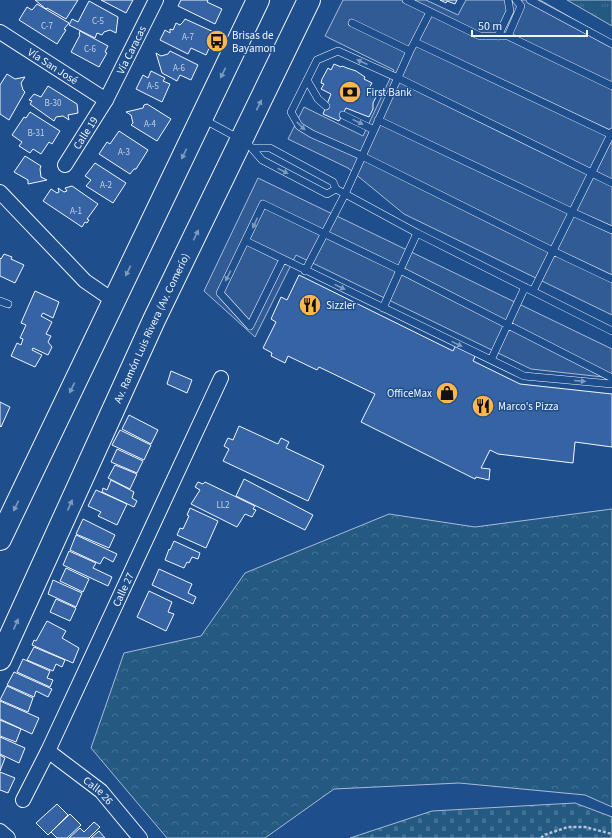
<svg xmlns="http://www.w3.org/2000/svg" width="612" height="838" viewBox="0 0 612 838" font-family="'Source Sans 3',sans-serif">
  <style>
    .grass { fill: url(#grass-tufts); stroke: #a8bbd7 }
    .forest { fill: url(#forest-crowns); stroke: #a8bbd7 }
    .cemetery { fill: url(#cemetery-stones); stroke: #a8bbd7 }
    .parking { fill: #305b95; stroke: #a8bbd7 }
    .building { fill: #3563a3; stroke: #f2f6ff }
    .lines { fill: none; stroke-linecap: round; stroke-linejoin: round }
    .lane-casing { stroke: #f2f6ff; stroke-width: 8 }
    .street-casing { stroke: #f2f6ff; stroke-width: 16 }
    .primary-casing { stroke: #f2f6ff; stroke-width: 24 }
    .path { stroke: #b3c4dc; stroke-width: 2.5; stroke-dasharray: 3 2; stroke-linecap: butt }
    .lane { stroke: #1f4e8c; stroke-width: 7 }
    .street { stroke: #1f4e8c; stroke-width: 14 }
    .primary { stroke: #1f4e8c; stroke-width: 22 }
    .oneway { fill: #7e9ac0 }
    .labels { text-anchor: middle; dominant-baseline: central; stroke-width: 3; stroke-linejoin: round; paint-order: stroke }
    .number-label { font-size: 9px; fill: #c3d1e8 }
    .poi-label { font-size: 11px; fill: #f2f6ff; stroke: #1f4e8c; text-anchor: start }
    .street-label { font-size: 11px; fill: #f2f6ff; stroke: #1f4e8c }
  </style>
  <defs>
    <pattern id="grass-tufts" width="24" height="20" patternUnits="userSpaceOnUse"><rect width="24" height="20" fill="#245a82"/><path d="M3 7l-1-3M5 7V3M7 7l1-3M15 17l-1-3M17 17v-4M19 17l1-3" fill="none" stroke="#447295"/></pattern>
    <pattern id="forest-crowns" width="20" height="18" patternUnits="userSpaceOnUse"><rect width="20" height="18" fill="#245a82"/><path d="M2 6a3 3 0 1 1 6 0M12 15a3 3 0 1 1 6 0" fill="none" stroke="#447295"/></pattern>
    <pattern id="cemetery-stones" width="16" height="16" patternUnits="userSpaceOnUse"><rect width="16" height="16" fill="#245a82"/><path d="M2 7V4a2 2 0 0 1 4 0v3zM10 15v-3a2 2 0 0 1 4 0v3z" fill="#447295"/></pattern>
  </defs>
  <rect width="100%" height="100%" fill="#1f4e8c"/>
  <path class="grass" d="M567,0H612V26Z"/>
  <path class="forest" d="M612,509V807L585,795L459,783L334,789L265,838H167L91,748L124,653L201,636L245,573L389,514L475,527Z"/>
  <path class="cemetery" d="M575,803L612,817V838H350L432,811Z"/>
  <path class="parking" d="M343,0H426L458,15L466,0H540L612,41V315L404,214L348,168L288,139L304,107L363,136L394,70L325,36Z
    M258,178L612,349V378L531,369L296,255L255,337L204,291Z"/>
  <path class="building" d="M35,0H78L66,19L47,8L46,9Z
    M101,0H133L126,13Z
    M181,0H208L207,2L222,9L215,24L178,6Z
    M440,0H457L455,4L447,1L446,3Z
    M89,1L118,17L116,33L110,30L104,32L102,35L97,33L95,38L69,25L72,19L78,22Z
    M37,4L69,23L64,29L66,30L57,44L19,20L27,7L32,10Z
    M185,19L216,33L206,55L191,48L188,54L160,40L165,30L170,33V29L173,30L176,23L180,25L183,22Z
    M80,31L108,46L105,52L107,53L99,67L71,52L80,35L79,34Z
    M170,51L198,65L191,80L180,75L177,81L162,73L156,53L161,56L168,54Z
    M334,64L341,67L342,66L347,68L356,71L365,77L364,79L372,83L369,88L377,95L373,103V109L369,117L346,108L339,121L323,114L331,94L321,89L324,84L321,83L322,79L328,68L331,70Z
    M151,71L165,78L163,81L170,84L162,102L136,89L143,75L148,78Z
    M7,74L15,79L25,77L21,83L23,90L25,92L9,120L0,114V85Z
    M48,86L77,104L78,113L68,115L69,120L63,116L56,117L54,121L30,104L32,101L29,100L34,94L41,97Z
    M147,104L171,119L157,141L131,125L133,123L131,115L126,112L143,108L144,105Z
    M30,112L60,131L52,144L49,142L41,154L33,149L30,153L19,146L22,142L12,135L24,117L26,118Z
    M119,131L148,150L136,169H134L130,174L99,154L107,142L110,144Z
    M25,156L41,166L40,169L41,177L47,180L28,184V180L14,172Z
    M95,163L126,183L113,203L86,186L91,180L85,176Z
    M72,186L98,204L87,219L89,220L87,223L85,222L82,227L43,201L51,189L57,193L59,192L58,188L64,192L67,191L65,188Z
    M4,254L12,257L11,259L24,265L15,283L0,276V258L1,259Z
    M299,275L453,351L456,345L476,354L473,361L520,384L612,394V447L575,442L573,463L498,454L490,450L481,468L490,469L489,480L476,477L475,479L361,422L375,394L319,367L317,370L288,356L285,363L271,356L272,353L263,348L276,322L271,319L281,297L287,300Z
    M35,291L59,302L53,318L43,313L41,316L52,322L46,334L51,336L48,342L52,347L48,355L33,348L32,350L42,355L35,367L11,356L17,343L21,345L23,339L20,338L26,325L21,323Z
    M171,371L192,380L187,393L167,384Z
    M0,402L10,407L1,427L0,426Z
    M129,415L158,430L151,444L122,429Z
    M239,426L278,444L281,438L289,442L286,448L324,466L308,501L223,461L229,449L224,446L228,438L233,440Z
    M120,430L151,445L144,460L112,445Z
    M117,449L143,461L137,473L111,462Z
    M115,465L137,474L130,489L108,478Z
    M244,479L313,515L305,530L236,496Z
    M111,480L134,492L132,498L137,501L134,507L102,492L103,488L107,490Z
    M198,482L203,484L205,482L255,506L253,509L256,510L252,517L245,514L237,527L191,504L200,490L195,487Z
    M96,490L127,504L117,525L98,516L101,512L88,506Z
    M190,508L218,521L206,548L177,535L180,528L183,529L189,516L187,515Z
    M83,519L115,535L109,548L76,534Z
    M76,535L117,554L113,562L104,557L100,564L70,550Z
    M174,541L200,553L198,559L192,557L189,563L187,562L184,568L165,560L169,549L170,550Z
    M69,551L96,563L93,568L112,577L108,586L63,565Z
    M66,568L89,579L83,592L60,581Z
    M159,569L192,584L188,593L196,597L193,604L152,585Z
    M53,580L82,593L76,607L48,594Z
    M149,591L172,602L168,612L174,614L166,631L137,617Z
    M56,599L76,608L70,621L50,612Z
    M47,621L66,631L62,638L79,648L73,663L32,645L34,640L36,641Z
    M34,647L65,660L62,667L56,664L53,671L27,660Z
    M23,659L50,671L47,678L53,680L50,687L17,672Z
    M14,672L52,689L48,697L36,691L34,697L7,685Z
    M7,686L33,698L28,712L0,700Z
    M0,701L39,718L32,734L0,719Z
    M0,720L21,729L16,742L0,736Z
    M0,737L25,748L19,763L0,754Z
    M0,755L5,758L0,771Z
    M0,772L15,778L8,793L0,790Z
    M57,804L68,815L48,835L36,823Z
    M70,814L81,825L67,838H57L51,832Z
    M94,822L100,827L89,838H69L80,828L84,832Z
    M99,831L105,838H91Z"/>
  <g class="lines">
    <g class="lane-casing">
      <path id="lane" d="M406,0L480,36H508L612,86
        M530,0L612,44
        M352,23L410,51L430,12
        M498,36L510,11L508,0
        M508,36L521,6L516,0
        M415,42L612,135
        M307,80L318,99L326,106
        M343,115L374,130
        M203,119L240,139
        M378,120L572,212L612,230
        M250,146L262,160L327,194L336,189
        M253,148H270L333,182L336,189L417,233L612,331
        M612,183L398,78L338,51L317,60L291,112L299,126L312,134L362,156L553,251L612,279
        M246,241L524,376L612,384
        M283,259L250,326L220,293L263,204L400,270L417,233
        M305,271L345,194L410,51
        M533,291L612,132
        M0,301L8,304
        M383,308L400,270L612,378
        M491,360L525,287"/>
    </g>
    <g class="street-casing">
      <g id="street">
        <path id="s1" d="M0,32L106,100"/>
        <path id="s2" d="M65,165L106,100L156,0"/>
        <path d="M0,192L85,281L114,301"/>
        <path id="s3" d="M48,751L101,791L140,838"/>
        <path id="s4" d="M23,800L48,751L221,378"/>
        <path d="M0,831L8,838"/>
      </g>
    </g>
    <g class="primary-casing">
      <g id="primary">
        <path d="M0,539L258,0"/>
        <path id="s5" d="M0,659L154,320L309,0"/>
      </g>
    </g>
    <path class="path" d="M541,838L544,835L568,827H585L612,834"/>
    <use href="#lane" class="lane"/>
    <use href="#street" class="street"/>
    <use href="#primary" class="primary"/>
  </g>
  <defs><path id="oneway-solid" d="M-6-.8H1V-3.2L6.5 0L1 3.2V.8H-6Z"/></defs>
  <g class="oneway">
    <use href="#oneway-solid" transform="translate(362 62) rotate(-156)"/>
    <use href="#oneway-solid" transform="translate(223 73) rotate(116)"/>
    <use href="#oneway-solid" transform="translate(259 105) rotate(-64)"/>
    <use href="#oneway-solid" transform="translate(358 122) rotate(26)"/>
    <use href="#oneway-solid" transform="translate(301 126) rotate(44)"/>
    <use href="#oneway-solid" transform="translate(184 154) rotate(116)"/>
    <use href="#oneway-solid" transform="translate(283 171) rotate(27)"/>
    <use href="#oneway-solid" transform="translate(255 223) rotate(115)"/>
    <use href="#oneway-solid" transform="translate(196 235) rotate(-64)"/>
    <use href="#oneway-solid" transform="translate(128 271) rotate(116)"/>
    <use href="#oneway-solid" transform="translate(228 276) rotate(117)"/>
    <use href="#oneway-solid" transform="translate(340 287) rotate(26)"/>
    <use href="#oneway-solid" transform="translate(457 344) rotate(26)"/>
    <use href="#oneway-solid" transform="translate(580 381) rotate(5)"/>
    <use href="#oneway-solid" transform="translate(72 388) rotate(116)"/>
    <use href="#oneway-solid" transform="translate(70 505) rotate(-66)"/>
    <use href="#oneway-solid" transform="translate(16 506) rotate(116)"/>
    <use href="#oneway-solid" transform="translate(16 624) rotate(-66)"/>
  </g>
  <defs>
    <g id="bus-disc" transform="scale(1.15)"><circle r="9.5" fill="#ffb74d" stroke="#1f4e8c"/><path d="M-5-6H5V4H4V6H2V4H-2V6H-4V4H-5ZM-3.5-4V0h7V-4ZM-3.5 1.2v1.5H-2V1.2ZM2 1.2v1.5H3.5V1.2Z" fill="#111"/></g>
    <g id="bank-disc" transform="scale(1.15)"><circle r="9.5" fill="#ffb74d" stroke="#1f4e8c"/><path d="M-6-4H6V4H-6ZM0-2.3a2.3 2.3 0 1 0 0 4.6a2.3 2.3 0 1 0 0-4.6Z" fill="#111"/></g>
    <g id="restaurant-disc" transform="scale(1.15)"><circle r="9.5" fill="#ffb74d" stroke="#1f4e8c"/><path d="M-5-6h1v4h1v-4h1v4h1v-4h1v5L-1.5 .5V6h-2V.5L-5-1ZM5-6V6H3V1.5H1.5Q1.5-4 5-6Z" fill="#111"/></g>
    <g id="shop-disc" transform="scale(1.15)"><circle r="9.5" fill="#ffb74d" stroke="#1f4e8c"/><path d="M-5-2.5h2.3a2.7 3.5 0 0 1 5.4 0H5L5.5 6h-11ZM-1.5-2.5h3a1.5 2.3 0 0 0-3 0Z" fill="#111"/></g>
  </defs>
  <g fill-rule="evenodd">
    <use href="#bus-disc" x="217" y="41"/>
    <use href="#bank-disc" x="350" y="92"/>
    <use href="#restaurant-disc" x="310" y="305"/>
    <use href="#shop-disc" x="447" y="393"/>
    <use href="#restaurant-disc" x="483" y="406"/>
  </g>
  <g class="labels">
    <g class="number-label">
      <text x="98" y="21">C-5</text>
      <text x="47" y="26">C-7</text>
      <text x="188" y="37">A-7</text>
      <text x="90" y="49">C-6</text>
      <text x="179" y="68">A-6</text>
      <text x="153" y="86">A-5</text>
      <text x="53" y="103">B-30</text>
      <text x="150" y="124">A-4</text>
      <text x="36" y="133">B-31</text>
      <text x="124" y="152">A-3</text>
      <text x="106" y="185">A-2</text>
      <text x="76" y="211">A-1</text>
      <text x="223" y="505">LL2</text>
    </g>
    <g class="poi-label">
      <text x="232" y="35">Brisas de<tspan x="232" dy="13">Bayamon</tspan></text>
      <text x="366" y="92">First Bank</text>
      <text x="326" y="305">Sizzler</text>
      <text x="432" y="393" text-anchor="end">OfficeMax</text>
      <text x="498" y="406">Marco's Pizza</text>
    </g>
    <g class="street-label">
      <text stroke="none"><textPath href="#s2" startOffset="133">Vía Caracas</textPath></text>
      <text stroke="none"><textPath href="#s1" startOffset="63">Vía San José</textPath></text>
      <text stroke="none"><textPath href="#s2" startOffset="38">Calle 19</textPath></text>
      <text stroke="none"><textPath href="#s5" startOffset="364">Av. Ramón Luis Rivera (Av. Comerío)</textPath></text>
      <text stroke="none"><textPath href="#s4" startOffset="233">Calle 27</textPath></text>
      <text stroke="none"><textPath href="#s3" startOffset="64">Calle 26</textPath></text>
    </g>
  </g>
  <path d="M472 30v6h115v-6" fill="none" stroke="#f2f6ff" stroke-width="2"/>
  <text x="478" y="30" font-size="12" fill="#f2f6ff" stroke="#1f4e8c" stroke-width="3" paint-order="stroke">50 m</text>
</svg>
